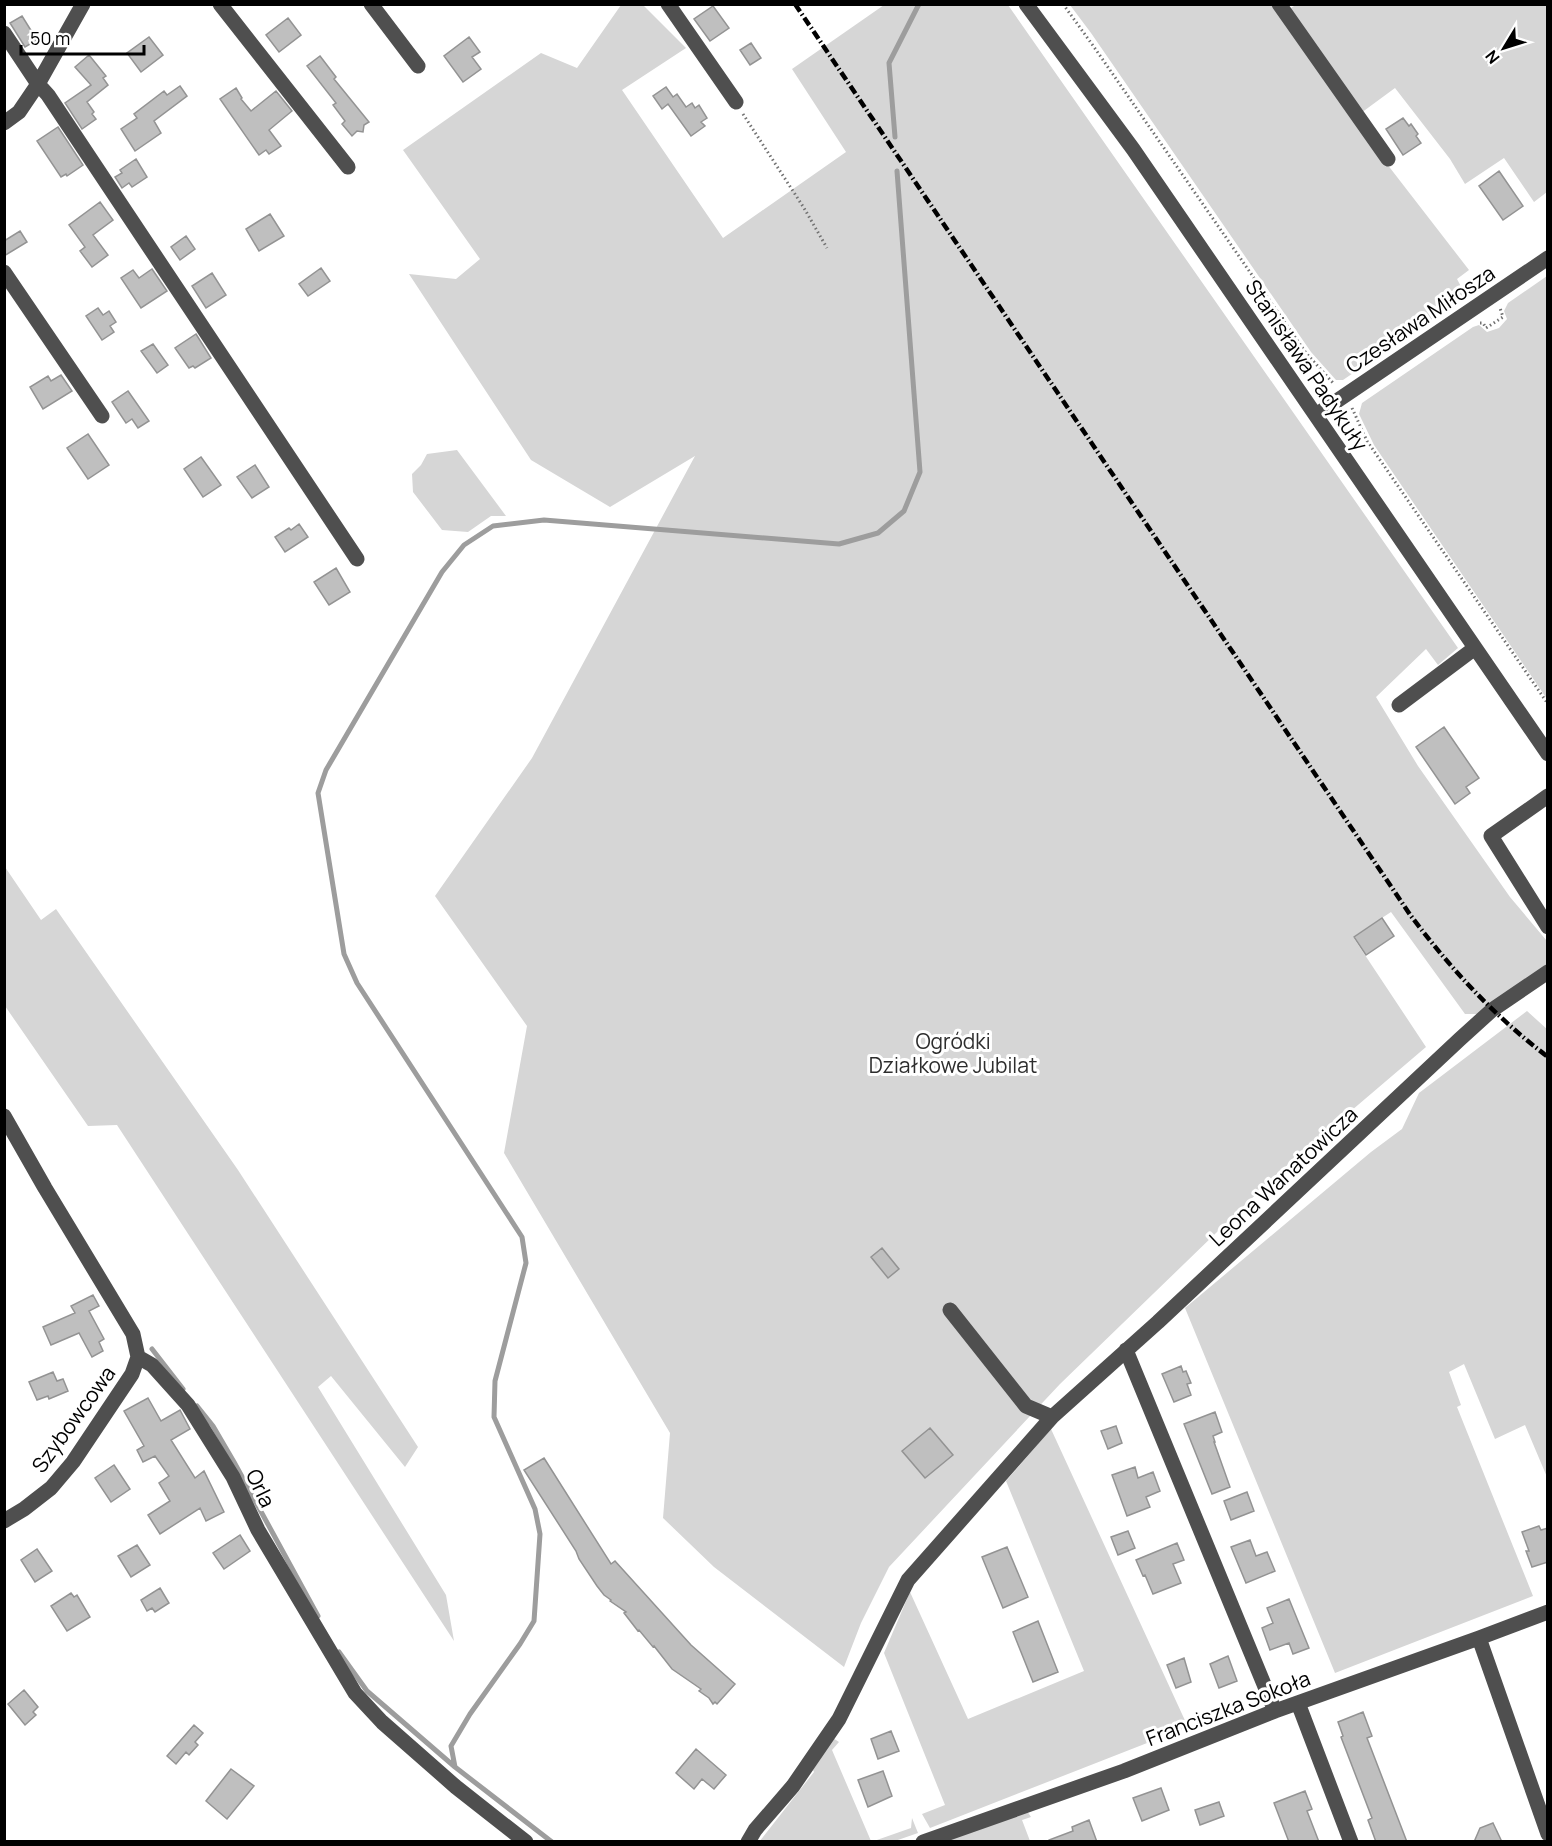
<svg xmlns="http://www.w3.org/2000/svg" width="1552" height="1846" viewBox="0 0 1552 1846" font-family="Manrope,sans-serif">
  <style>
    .green { fill: #d6d6d6 }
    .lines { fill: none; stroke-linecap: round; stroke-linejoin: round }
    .stream { stroke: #9d9d9d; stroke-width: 5 }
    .building { fill: #bfbfbf; stroke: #939393; stroke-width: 1.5 }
    .path { stroke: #717171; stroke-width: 3; stroke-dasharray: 1.5 3; stroke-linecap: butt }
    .minor { stroke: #4f4f4f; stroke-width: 15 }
    .rail { stroke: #000; stroke-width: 4.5; stroke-dasharray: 9 3 1.5 3; stroke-linecap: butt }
    .labels { text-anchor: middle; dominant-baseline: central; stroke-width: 6; stroke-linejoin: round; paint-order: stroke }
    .street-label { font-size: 21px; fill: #000; stroke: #fff }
    .park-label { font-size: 21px; fill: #2d2d2d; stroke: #fff }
  </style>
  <rect width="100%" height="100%" fill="#fff"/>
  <path class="green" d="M1297,4L1547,5V192L1534,202L1504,158L1465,184L1450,159L1395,88L1361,113L1288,10Z
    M621,5H643L686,48L622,90L723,238L846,152L792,69L884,5H1008L1458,648L1438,665L1426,649L1376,697L1418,766L1510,897L1547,941V966L1481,1014H1465L1391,912L1353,937L1426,1047L1277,1174L1060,1384L889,1567L861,1623L844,1667L714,1567L663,1518L670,1433L504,1153L527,1026L435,896L532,758L695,456L610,507L531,460L409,274L456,279L480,259L403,150L541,53L577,68Z
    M1070,5H1272L1387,164L1469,270L1457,279L1466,296L1343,380H1336L1311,352L1091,33Z
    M1547,276V699L1374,445L1359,414L1362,403L1473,327L1479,325L1487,332L1499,328L1507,319L1504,311L1508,303Z
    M457,450L506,516H491L468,532L442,530L413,492L412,474L421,465L427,454Z
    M5,867L41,920L56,909L238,1170L418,1447L405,1467L331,1376L318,1387L446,1595L454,1641L117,1125L88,1126L5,1006Z
    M1527,1011L1548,1030L1547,1477L1525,1425L1495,1439L1464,1364L1449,1372L1461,1405L1457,1407L1533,1596L1335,1673L1185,1308L1371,1152L1402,1129L1419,1093Z
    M1051,1429L1188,1727L930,1828L922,1814L945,1805L884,1653L910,1592L968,1719L1084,1671L1006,1481Z
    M833,1738L839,1742L832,1750L871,1841L759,1842L814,1772L813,1770Z
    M1027,1811L1031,1817L1022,1820L1030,1841L939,1842Z
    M912,1818L918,1833L895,1841H874L911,1828Z"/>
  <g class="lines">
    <path class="stream" d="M895,137L889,63L919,4
      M152,1349L183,1389
      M197,1406L213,1426L234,1462L318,1616
      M339,1652L367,1691L455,1767L552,1842
      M455,1767L451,1746L470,1714L520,1644L534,1621L540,1534L535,1509L494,1417L495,1381L526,1263L522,1237L357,983L344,954L318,793L326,770L442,572L464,545L493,526L544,520L839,544L878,533L904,511L920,472L897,171"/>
  </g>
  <path class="building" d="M713,6L729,28L710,41L694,19Z
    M22,16L37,40L25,47L10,23Z
    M288,18L301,35L279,52L266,35Z
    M149,37L163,55L141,72L127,53Z
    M469,37L480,52L472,57L481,69L463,82L444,56Z
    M751,43L761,58L750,65L740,50Z
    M89,55L106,76L103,78L108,85L87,102L94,112L92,114L96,119L82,129L65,103L91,85L75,67Z
    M320,56L336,77L334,79L369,122L364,125L363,132L357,131L352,136L342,124L345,121L333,105L336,103L307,66Z
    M180,86L187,96L154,121L161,133L135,151L121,129L137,118L134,114L164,91L167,95Z
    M666,87L673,97L677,94L686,107L692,103L695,108L699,105L707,118L701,122L705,126L691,136L668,104L662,109L653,96Z
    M236,88L242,98L241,99L251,111L276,91L292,111L269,130L281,146L269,154L266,150L259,155L220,99Z
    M1403,118L1409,126L1411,124L1418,134L1416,136L1421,143L1403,155L1386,129Z
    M58,127L83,165L67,176L66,174L61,177L37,141Z
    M136,159L147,177L132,187L129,183L122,188L115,177L122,173L120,170Z
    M1499,171L1523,206L1503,220L1479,186Z
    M100,202L113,220L93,235L108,255L92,267L80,251L85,247L69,225Z
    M270,214L284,236L259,251L246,229Z
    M20,231L27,242L4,256V241Z
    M186,236L195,249L180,260L171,247Z
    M321,268L330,281L308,296L299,284Z
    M152,269L167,291L141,308L121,278L133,270L139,278Z
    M212,273L226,295L206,308L192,286Z
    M98,308L103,315L109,311L116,322L110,326L114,332L102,340L86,316Z
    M196,334L211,358L195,368L193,366L189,368L175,348Z
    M153,344L168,365L157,373L141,351Z
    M61,375L72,391L43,409L30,387L48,376L51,381Z
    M128,391L149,421L138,428L132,419L126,423L112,402Z
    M88,434L109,465L88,479L67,448Z
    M201,457L221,485L203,497L184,469Z
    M255,465L269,487L252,498L237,477Z
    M299,524L308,537L285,552L275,537L289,528L291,530Z
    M336,568L350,592L329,605L314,582Z
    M1444,727L1479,778L1466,787L1470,793L1455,804L1416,747Z
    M1382,918L1394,936L1366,955L1354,937Z
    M882,1248L899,1269L888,1278L871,1257Z
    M93,1295L99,1306L89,1311L104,1339L99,1342L103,1351L92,1357L79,1333L51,1345L43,1327L75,1313L71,1306Z
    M1181,1366L1183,1372L1186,1371L1191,1383L1187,1384L1191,1395L1174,1402L1162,1374Z
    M53,1372L57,1381L63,1379L68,1391L49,1399L48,1396L37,1400L29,1382Z
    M148,1398L161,1421L180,1410L190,1429L171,1440L195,1478L204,1471L224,1512L206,1521L200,1508L160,1534L148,1515L170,1501L159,1483L169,1476L155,1456L143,1462L137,1450L144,1446L124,1411Z
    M1215,1412L1222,1432L1213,1436L1215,1442H1214L1230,1487L1212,1494L1184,1424Z
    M1116,1426L1122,1443L1108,1449L1101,1431Z
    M930,1428L953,1455L925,1478L902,1451Z
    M544,1458L611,1564L615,1561L691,1645L735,1684L717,1704L715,1702L713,1704L709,1698L699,1691L701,1689L672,1669L654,1646L653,1647L639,1630L638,1631L624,1613L626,1612L610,1601L611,1600L604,1595L597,1586L579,1559L576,1551L524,1470Z
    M114,1465L130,1489L111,1502L95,1478Z
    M1135,1467L1138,1478L1153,1472L1160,1491L1146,1497L1150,1507L1127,1516L1112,1475Z
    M1247,1492L1254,1511L1231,1520L1224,1501Z
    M1539,1526L1541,1530L1548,1528V1562L1532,1567L1526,1551H1529L1522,1532Z
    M1128,1531L1135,1548L1118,1555L1111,1537Z
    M240,1535L250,1551L224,1569L213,1553Z
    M1250,1540L1256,1556L1267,1552L1275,1571L1246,1583L1231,1547Z
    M1177,1543L1184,1560L1173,1564L1181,1583L1153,1594L1145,1575L1143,1576L1136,1560Z
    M137,1545L150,1565L131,1577L118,1556Z
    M1007,1547L1028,1597L1003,1608L982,1557Z
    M37,1549L52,1571L35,1582L21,1560Z
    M160,1588L169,1603L155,1612L152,1608L147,1611L141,1600Z
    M71,1593L74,1597L77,1595L90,1617L67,1631L51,1606Z
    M1289,1599L1309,1648L1293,1654L1289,1643L1270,1650L1262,1628L1273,1623L1267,1608Z
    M1038,1621L1058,1672L1033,1682L1013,1632Z
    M1228,1656L1237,1681L1219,1688L1210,1664Z
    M1184,1658L1191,1682L1176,1688L1167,1665Z
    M24,1690L38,1707L33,1712L36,1715L25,1725L8,1704Z
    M1363,1712L1372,1736L1367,1738L1407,1842H1376L1368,1820L1372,1818L1341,1737L1343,1736L1338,1722Z
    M194,1725L203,1733L195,1742L198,1745L189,1755L186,1752L176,1764L167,1756Z
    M891,1731L899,1751L878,1759L871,1739Z
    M696,1749L726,1775L714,1789L702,1779L694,1789L676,1773Z
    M231,1769L254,1786L227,1819L206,1801Z
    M883,1771L892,1796L868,1807L858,1780Z
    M1161,1788L1169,1810L1142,1821L1133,1798Z
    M1305,1791L1312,1809L1307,1811L1319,1842H1289L1274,1803Z
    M1219,1802L1224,1816L1200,1825L1195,1810Z
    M1089,1820L1097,1842H1049V1840L1073,1831L1072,1827Z
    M1493,1823L1502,1842H1474L1480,1828Z"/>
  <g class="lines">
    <path class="path" d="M1063,4L1094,47L1306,353L1334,384
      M743,114L804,208L827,248
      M1480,323H1483L1486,328L1503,317L1500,308
      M1352,408L1367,441L1548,704"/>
    <path class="minor" d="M220,4L348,167
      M371,4L418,66
      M668,4L736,102
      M1026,4L1133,149L1548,754
      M1279,4L1388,159
      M4,33L38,84L48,95L357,559
      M4,123L19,112L38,84L83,4
      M4,272L102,416
      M1316,415L1548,258
      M1399,705L1475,648
      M1548,796L1491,836L1548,927
      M4,1116L45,1188L133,1334L138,1357L152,1365L188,1405L233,1477L258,1530L355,1693L382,1722L456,1787L526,1842
      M950,1310L1026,1406L1052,1417L1158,1322L1460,1039L1492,1010L1548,972
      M1126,1350L1275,1711
      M4,1521L24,1509L51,1488L73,1462L132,1374L138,1357
      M1479,1638L1548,1834
      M1298,1703L1351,1842
      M748,1842L755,1830L793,1786L839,1719L908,1580L1052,1417
      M923,1842L1124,1771L1275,1711L1479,1638L1548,1612"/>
    <path class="rail" d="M795,4L1411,916C1451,969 1494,1016 1548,1057"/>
  </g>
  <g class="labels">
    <g class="street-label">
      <text transform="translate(1420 319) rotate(-34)">Czesława Miłosza</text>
      <text transform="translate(1307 365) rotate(56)">Stanisława Padykuły</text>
      <text transform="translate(1283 1176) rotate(-43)">Leona Wanatowicza</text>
      <text transform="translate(73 1419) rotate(-54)">Szybowcowa</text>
      <text transform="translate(261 1488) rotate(64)">Orla</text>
      <text transform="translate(1228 1708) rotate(-21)">Franciszka Sokoła</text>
    </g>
    <g class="park-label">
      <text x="953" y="1041">Ogródki<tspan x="953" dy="24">Działkowe Jubilat</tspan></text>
    </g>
  </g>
  <rect width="1552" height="1846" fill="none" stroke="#000000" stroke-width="12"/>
  <g transform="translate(1504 48) rotate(232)" stroke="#ffffff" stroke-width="4.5" paint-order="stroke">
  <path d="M0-4.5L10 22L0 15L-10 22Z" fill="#000000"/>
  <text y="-9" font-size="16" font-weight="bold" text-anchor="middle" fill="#000000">N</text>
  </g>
  <path d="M21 45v9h123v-9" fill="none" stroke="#000000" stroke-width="3"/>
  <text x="30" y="45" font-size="18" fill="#000000" stroke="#ffffff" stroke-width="4.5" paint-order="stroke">50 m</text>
</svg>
